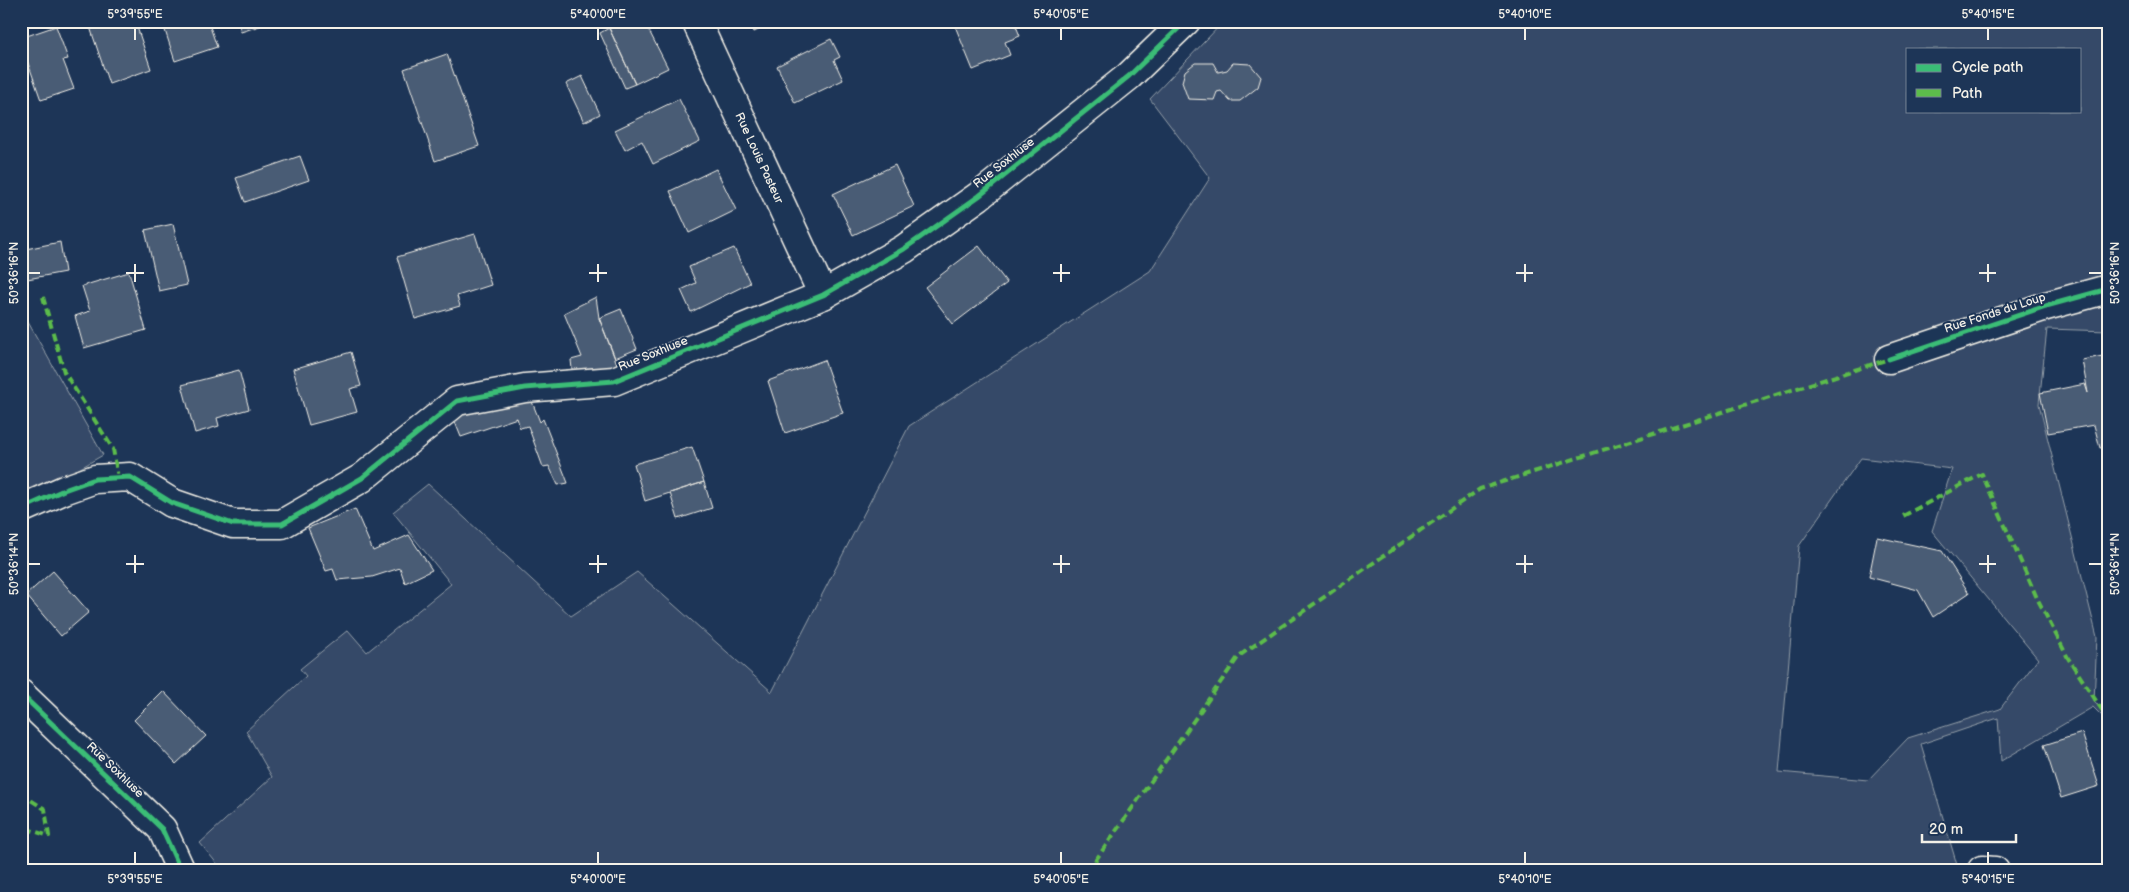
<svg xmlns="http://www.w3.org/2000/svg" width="2129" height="892" viewBox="0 0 2129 892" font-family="'Balsamiq Sans',sans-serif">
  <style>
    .green { fill: #354a67; stroke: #949ea8; fill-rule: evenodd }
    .building { fill: #485b74; stroke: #f4f1e8 }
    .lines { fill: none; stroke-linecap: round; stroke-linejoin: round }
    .street-casing { stroke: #f4f1e8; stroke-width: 31 }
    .street { stroke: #1d3557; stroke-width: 28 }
    .quiet { stroke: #5cbc4b; stroke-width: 4; stroke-dasharray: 8 4; stroke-linecap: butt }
    .cycleway-casing { stroke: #1d3557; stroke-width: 8 }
    .cycleway { stroke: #3abd76; stroke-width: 5 }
    .ticks { fill: none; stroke: #f4f1e8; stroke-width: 2 }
    .labels { text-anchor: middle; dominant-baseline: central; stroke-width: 4; stroke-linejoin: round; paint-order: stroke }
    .street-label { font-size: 12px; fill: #f4f1e8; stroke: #1d3557 }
    .neatline { fill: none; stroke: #f4f1e8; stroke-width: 2 }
    .ticks-label { font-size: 12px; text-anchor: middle; fill: #f4f1e8 }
  </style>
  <rect width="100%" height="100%" fill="#1d3557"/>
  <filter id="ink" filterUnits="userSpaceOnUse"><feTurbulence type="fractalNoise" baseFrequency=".02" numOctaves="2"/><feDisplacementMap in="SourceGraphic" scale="10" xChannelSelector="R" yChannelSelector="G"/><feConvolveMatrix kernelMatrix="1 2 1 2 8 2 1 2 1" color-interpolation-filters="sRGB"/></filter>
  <g filter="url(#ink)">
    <path class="green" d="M1224,21H2108V331L2047,329L2039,404L2097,637L2094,701L2108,714V722L2093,707L2001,761L1998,718L1921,744L1957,865L1955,871H223L200,843L272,777L246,731L306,676L300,669L348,630L367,652L451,584L393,512L428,484L571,616L637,572L772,692L909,426L1150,271L1210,178L1150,99ZM1908,49H2080V111H1908ZM1861,458L1952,469L1932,531L2038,659L2000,709L1908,738L1868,780L1779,772L1799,546Z
      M21,292L28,322L103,455L21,502Z"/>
    <path class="building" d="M88,21H135L151,69L109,84Z
      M162,21H208L217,47L175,61Z
      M238,21H275L241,32Z
      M625,21H644L668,68L635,84L609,28Z
      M749,21H777L754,32Z
      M953,21H1014L1020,36L1005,42L1010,55L973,70Z
      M56,26L68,59L63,60L74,89L41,100L21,43V38Z
      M609,28L635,84L625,88L600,33Z
      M831,39L840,57L834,60L843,80L795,103L777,66Z
      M447,54L479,146L435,161L404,69Z
      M1195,63H1213L1218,72L1227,70L1233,63L1250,64L1261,77L1258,87L1240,101H1230L1221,91L1217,92L1214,100L1188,99L1182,82L1185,71Z
      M582,76L600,114L584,122L566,84Z
      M679,99L700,141L653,164L642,141L625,150L615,130Z
      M300,156L309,180L245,202L236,178Z
      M895,165L914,206L853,235L833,194Z
      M716,169L736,210L689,233L670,191Z
      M173,224L187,285L159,291L145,230Z
      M475,234L491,285L457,296L460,306L415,319L397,257Z
      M60,242L65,272L22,280L21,250Z
      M979,246L1007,283L953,324L925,287Z
      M734,248L750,283L691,312L681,290L696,283L689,267Z
      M129,272L146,330L84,348L75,316L90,311L82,286Z
      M596,297L599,318L619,369L573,378L571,360L582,357L564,313Z
      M621,309L637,349L615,358L599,318Z
      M351,352L361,386L350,389L357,412L309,425L293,369Z
      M2108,355V447L2100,448L2094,425L2048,433L2040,393L2085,384L2088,393L2082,360Z
      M824,360L843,413L785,433L768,381Z
      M239,370L249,409L217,418L219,426L195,433L182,385Z
      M531,399L540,422L543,419L568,483L558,485L549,466L543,467L528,426L520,428L517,418L461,437L453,417L493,402Z
      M692,447L704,482L645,501L634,464Z
      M704,482L712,508L678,519L670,493Z
      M355,509L373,551L409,535L432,570L405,583L400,568L372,577L337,580L333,569L326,571L308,528Z
      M1877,537L1942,551L1969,593L1933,617L1918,590L1869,577Z
      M53,571L89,612L61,636L26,595Z
      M163,691L206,736L176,764L134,720Z
      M2082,733L2099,786L2061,798L2044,745Z"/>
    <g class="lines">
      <g class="street-casing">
        <g id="street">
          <path id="s1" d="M696,21L823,295"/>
          <path d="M1889,359L2046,306L2108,289"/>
          <path d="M21,509L64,490L95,479L130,477L172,503L233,524H282L362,478L457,401L525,388L614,381L823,295L904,249L979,196L1129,76L1186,21"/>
          <path d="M21,694L162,829L181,871"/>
          <path d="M1982,870L1995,871"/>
        </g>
      </g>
      <use href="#street" class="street"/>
      <path class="quiet" d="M43,297L64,372L113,449L118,478
        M1903,516L1982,474L2037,598L2068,658L2108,719
        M21,794L45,809L49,836L21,827
        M1088,871L1239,656L1480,489L1889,359"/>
      <g class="cycleway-casing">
        <path id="cycleway" d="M1889,359L2046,306L2108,289
          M21,509L64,490L95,479L130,477L172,503L233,524H282L362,478L457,401L525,388L614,381L823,295L904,249L979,196L1129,76L1186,21
          M21,694L162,829L181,871"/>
      </g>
      <use href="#cycleway" class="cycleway"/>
    </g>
  </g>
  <path class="ticks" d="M135,28V40M598,28V40M1061,28V40M1525,28V40M1988,28V40M135,264V282M598,264V282M1061,264V282M1525,264V282M1988,264V282M28,273H40M126,273H144M589,273H607M1053,273H1070M1516,273H1533M1979,273H1996M2089,273H2102M135,555V573M598,555V573M1061,555V573M1525,555V573M1988,555V573M28,564H40M126,564H144M589,564H607M1053,564H1070M1516,564H1533M1979,564H1996M2089,564H2102M135,852V864M598,852V864M1061,852V864M1525,852V864M1988,852V864"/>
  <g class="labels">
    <g class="street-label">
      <text stroke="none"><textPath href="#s1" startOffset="151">Rue Louis Pasteur</textPath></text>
      <text transform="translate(1004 163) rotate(-38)">Rue Soxhluse</text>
      <text transform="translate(1995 313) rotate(-18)">Rue Fonds du Loup</text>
      <text transform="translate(653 354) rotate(-22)">Rue Soxhluse</text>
      <text transform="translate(115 770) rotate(44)">Rue Soxhluse</text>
    </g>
  </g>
  <rect width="2129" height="892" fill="none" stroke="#1d3557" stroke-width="55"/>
  <rect x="1906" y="48" width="175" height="65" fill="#1d3557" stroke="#738091"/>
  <rect x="1916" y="64" width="25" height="8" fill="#3abd76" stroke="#738091"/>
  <text x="1952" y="72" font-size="15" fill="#f4f1e8">Cycle path</text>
  <rect x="1916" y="89" width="25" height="8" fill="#5cbc4b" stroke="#738091"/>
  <text x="1952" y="98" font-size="15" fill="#f4f1e8">Path</text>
  <path d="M1922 834v8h94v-8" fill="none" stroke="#f4f1e8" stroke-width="2.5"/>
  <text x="1929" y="834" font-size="15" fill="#f4f1e8" stroke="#1d3557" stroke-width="4" paint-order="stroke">20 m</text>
  <rect x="28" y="28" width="2074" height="836" class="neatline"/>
  <g class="ticks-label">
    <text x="135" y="18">5°39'55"E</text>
    <text x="598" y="18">5°40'00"E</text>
    <text x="1061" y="18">5°40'05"E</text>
    <text x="1525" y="18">5°40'10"E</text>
    <text x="1988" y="18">5°40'15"E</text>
    <text transform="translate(14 273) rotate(-90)" y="4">50°36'16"N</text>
    <text transform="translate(2115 273) rotate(-90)" y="4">50°36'16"N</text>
    <text transform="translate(14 564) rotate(-90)" y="4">50°36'14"N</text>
    <text transform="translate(2115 564) rotate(-90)" y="4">50°36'14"N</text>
    <text x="135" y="883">5°39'55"E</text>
    <text x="598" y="883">5°40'00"E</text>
    <text x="1061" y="883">5°40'05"E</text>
    <text x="1525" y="883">5°40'10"E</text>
    <text x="1988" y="883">5°40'15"E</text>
  </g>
</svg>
